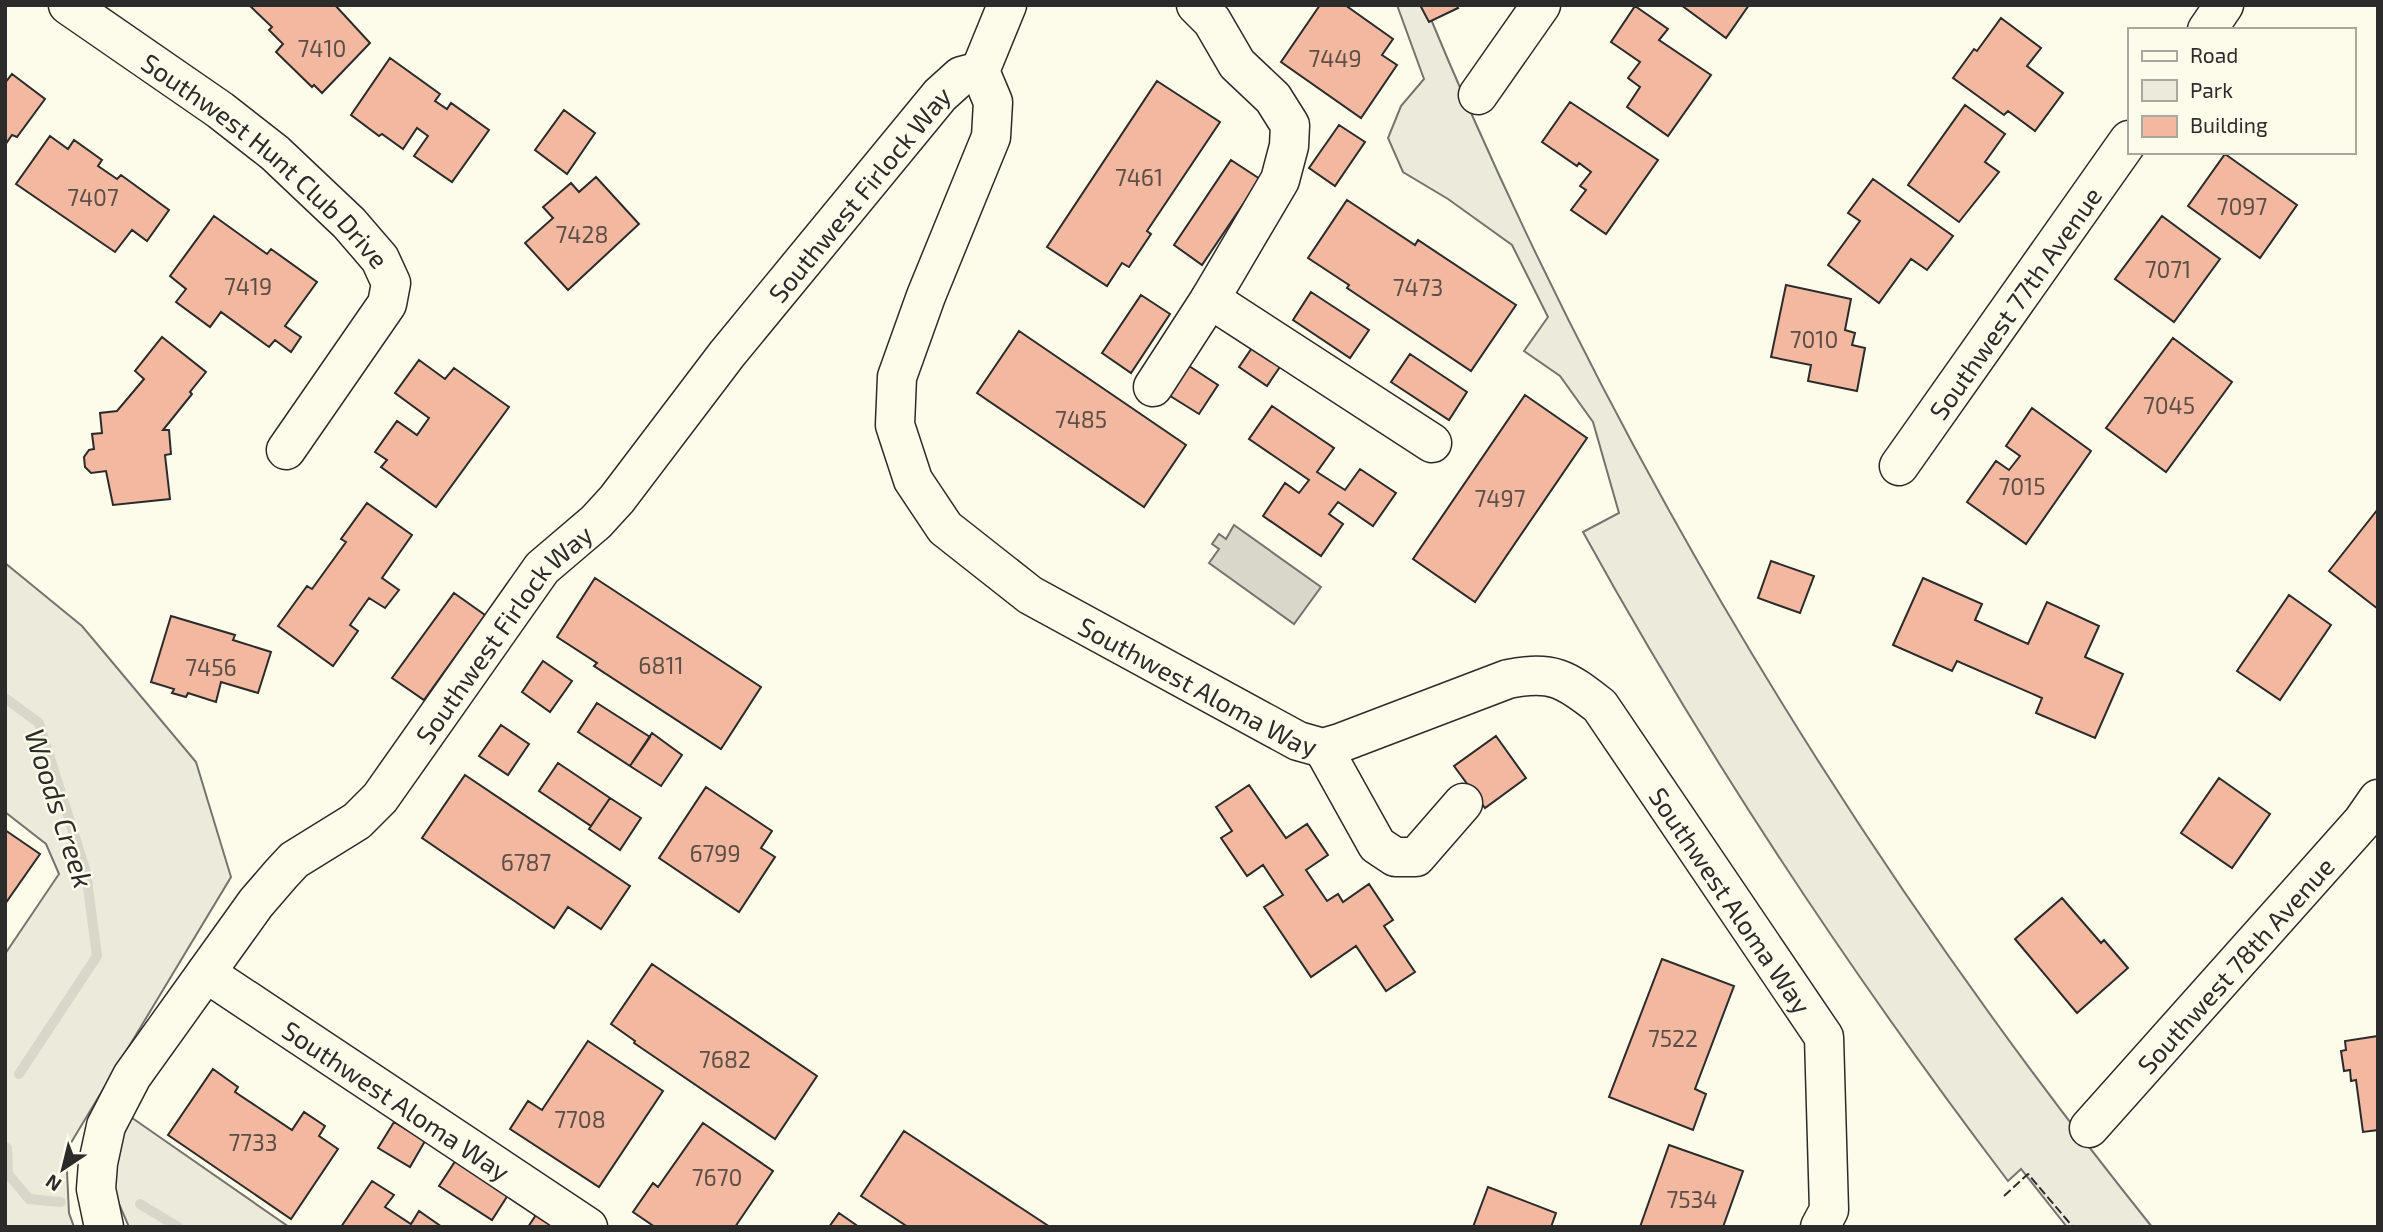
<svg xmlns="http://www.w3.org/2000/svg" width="2383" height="1232" viewBox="0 0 2383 1232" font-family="'Exo 2',sans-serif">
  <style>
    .green { fill: #ecebdb; stroke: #74746e; stroke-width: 2 }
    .water { fill: #d8d7c9; stroke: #74746e; stroke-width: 2 }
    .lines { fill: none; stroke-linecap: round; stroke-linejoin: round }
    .stream { stroke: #d8d7c9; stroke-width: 10 }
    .building { fill: #f2b8a0; stroke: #2b2b2b; stroke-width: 2 }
    .minor-casing { stroke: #2b2b2b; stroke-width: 41 }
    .minor { stroke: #fdfbea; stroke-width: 38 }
    .fence { stroke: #2b2b2b; stroke-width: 2; stroke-dasharray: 9 3.5; stroke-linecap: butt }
    .labels { text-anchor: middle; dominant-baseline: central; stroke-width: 5; stroke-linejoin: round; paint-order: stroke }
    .number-label { font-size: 23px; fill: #5d4e48 }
    .street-label { font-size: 26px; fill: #2b2b2b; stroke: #fdfbea }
    .water-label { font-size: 28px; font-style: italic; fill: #2b2b2b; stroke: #fdfbea }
  </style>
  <rect width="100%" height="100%" fill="#fdfbea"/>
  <path class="green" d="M1397,5H1425C1607,446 1854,855 2152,1227H2067L2021,1169L2008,1181C1851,974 1708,759 1583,532L1619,513L1593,422L1560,376L1524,351L1548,317L1512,245L1448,199L1403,172L1388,138L1401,106L1424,79Z
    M5,563L82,626L196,762L231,877L66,1151L69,1213L74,1227H5V954L59,874L46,844L5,812Z
    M125,1113L289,1227H129L113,1190Z"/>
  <path class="water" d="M1234,525L1321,587L1294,624L1209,563L1219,549L1212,544L1219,534L1226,539Z"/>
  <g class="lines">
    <path class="stream" d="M5,698L39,723L86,872L97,956L19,1074
      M7,1148L8,1174L29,1199L61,1202
      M140,1204L178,1227"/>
  </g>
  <path class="building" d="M249,5H335L370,43L322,93L314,85L312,87L276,52L283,44L269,30L272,27Z
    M1320,5H1345L1393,39L1382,55L1397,65L1361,118L1281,62Z
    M1420,5H1456L1458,8L1429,22Z
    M1681,5H1749L1726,38Z
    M1635,6L1668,29L1659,40L1711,75L1668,136L1627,107L1640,87L1628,78L1640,62L1611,42Z
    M2001,18L2041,48L2027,66L2063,93L2035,131L2008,111L2004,115L1953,78L1974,49L1977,51Z
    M390,58L440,94L435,101L447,109L451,103L489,130L452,182L414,156L428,136L417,128L403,149L382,134L379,136L351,115Z
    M12,74L45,99L17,137L12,135L5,145V83Z
    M1157,81L1220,122L1147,231L1151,234L1129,267L1122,263L1107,286L1047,247Z
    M1570,102L1658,160L1606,234L1571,210L1586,190L1580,186L1591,172L1579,163L1577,166L1542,142Z
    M1965,105L2005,134L1985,162L1999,172L1959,222L1908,185Z
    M564,110L595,133L567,174L535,150Z
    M1339,125L1365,142L1335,186L1309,168Z
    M50,136L68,149L74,140L102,160L98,166L117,179L121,175L169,210L147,241L132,230L115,252L16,184Z
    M2225,154L2297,205L2260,258L2188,206Z
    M1231,160L1260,179L1202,265L1174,245Z
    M596,177L639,224L568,290L525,243L553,218L543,207L571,183L579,192Z
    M1873,179L1953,236L1927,270L1911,259L1879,303L1828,265L1860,221L1848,213Z
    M1347,200L1415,245L1418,240L1516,305L1471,371L1347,288L1349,285L1308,258Z
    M214,216L267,254L271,249L317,282L285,326L301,337L291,352L275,340L269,347L221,312L210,327L176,302L186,289L170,276Z
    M2162,216L2220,259L2174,322L2115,279Z
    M1786,285L1851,299L1845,330L1855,333L1852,345L1865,348L1857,391L1808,381L1811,365L1771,357Z
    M1311,292L1369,330L1350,358L1293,320Z
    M1141,295L1170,314L1131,373L1102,353Z
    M1019,331L1186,445L1144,507L977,393Z
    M162,337L206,372L190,392L192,394L163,430H169L171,454L165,455L170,499L113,505L106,471L91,473L85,467L84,457L89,450L94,449L92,434L102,433L100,413L117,411L144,379L135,371Z
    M2173,338L2232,382L2166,472L2106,428Z
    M1258,339L1286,358L1267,386L1239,367Z
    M1410,354L1467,392L1449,420L1391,382Z
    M419,360L445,379L454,368L509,407L436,507L381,467L387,460L375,452L397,421L417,435L429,418L395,393Z
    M1186,364L1218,385L1199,414L1167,394Z
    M1525,395L1587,438L1475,602L1413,559Z
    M1272,406L1334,448L1317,472L1345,490L1360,469L1396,493L1373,526L1338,502L1329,514L1343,524L1321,556L1263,516L1285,483L1299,493L1309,480L1249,439Z
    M2032,408L2091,451L2026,544L1967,502L1996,461L2009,470L2020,456L2006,446Z
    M367,503L412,535L382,578L399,590L385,608L369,598L350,625L358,631L333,666L278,626L307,586L312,589L346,542L341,539Z
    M2378,509V609L2329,571Z
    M1771,561L1814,576L1800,613L1758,598Z
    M595,578L761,687L721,749L594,666L597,663L557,637Z
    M1923,578L1982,604L1975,620L2028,644L2047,602L2099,626L2085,657L2123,674L2095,738L2036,713L2042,698L1957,661L1952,671L1893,645Z
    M454,593L485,615L424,700L392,678Z
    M2289,595L2331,625L2280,700L2237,671Z
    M171,616L235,635L233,640L271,652L258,693L221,682L216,702L188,693L186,697L172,693L174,689L151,682Z
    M543,661L572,681L550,712L522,692Z
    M597,703L650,737L630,766L578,732Z
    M501,725L529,744L508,775L479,756Z
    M652,733L682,755L661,786L630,766Z
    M1496,736L1526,778L1485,808L1454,766Z
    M558,763L610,798L591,826L539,791Z
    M465,775L630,886L601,929L568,907L554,928L422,838Z
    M2219,778L2270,814L2232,868L2181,833Z
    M1249,785L1286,838L1307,824L1328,855L1306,870L1327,901L1338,894L1343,902L1369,884L1393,920L1384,926L1415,972L1386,991L1356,946L1311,977L1264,907L1283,895L1263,865L1247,876L1221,838L1232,831L1216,807Z
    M706,787L772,831L761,848L775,857L739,912L659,858Z
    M610,798L641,818L620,850L589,829Z
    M5,830L40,854L5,904Z
    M2062,898L2101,943L2104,940L2128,968L2077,1013L2015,939Z
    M1662,959L1734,986L1695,1089L1706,1094L1693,1130L1609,1097Z
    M652,964L817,1076L775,1139L634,1043L635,1041L611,1024Z
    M2378,1036V1130L2363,1132L2356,1080L2351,1081L2350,1070L2344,1071L2341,1051L2346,1050L2345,1041Z
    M588,1041L663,1091L599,1187L510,1129L528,1101L542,1110Z
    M213,1069L238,1087L235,1092L292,1130L304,1112L325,1126L319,1136L338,1149L291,1219L168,1135Z
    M394,1122L425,1141L410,1167L378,1148Z
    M703,1123L773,1171L735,1227H655L633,1212L653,1183L658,1187Z
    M904,1131L1050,1227H908L861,1196Z
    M1669,1145L1743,1171L1723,1227H1640Z
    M458,1157L510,1192L492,1220L439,1186Z
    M372,1181L394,1195L385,1207L411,1224L419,1211L442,1227H341Z
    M1488,1187L1556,1213L1551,1227H1473Z
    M538,1212L561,1227H528Z
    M839,1213L859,1227H829Z"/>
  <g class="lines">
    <g class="minor-casing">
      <g id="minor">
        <path id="s1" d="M68,5L220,110L275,153L349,223L380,259L391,283L387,304L286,450"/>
        <path id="s2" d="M1007,5L980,71L993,102L991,137L926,296L897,377L895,425L913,480L945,528L1030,595L1298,741L1323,748L1340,743L1508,679C1552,670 1566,679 1600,706L1824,1037L1829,1210L1820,1227"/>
        <path d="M1196,5L1212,21L1237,64L1273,98L1290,125L1289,146L1280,180L1210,299L1432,443"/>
        <path d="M2207,30L2224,5"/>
        <path d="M1478,95L1541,5"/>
        <path d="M1153,387L1210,299"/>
        <path id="s3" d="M1899,466L2129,140"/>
        <path d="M1323,748L1377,845L1395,857H1416L1463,803"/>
        <path id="s4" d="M206,973L588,1227"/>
        <path id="s5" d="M2089,1128L2362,822L2378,799"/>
        <path id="s6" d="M104,1227L96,1189L98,1163L106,1126L132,1076L256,903L281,874L294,860L357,821L380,798L542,568L596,522L617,499L727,354L940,95L961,76L980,71"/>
      </g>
    </g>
    <use href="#minor" class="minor"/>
    <path class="fence" d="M2004,1196L2028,1174L2073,1227"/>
  </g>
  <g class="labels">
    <g class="number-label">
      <text x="322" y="48">7410</text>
      <text x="1335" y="58">7449</text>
      <text x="1139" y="177">7461</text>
      <text x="93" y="197">7407</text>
      <text x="2242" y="206">7097</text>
      <text x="582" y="234">7428</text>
      <text x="2168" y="269">7071</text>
      <text x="248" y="286">7419</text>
      <text x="1418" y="287">7473</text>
      <text x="1814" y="339">7010</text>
      <text x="2169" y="405">7045</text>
      <text x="1081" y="419">7485</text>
      <text x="2022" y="486">7015</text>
      <text x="1500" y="498">7497</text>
      <text x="661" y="665">6811</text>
      <text x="211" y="667">7456</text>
      <text x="715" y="853">6799</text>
      <text x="526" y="862">6787</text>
      <text x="1673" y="1038">7522</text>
      <text x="725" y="1059">7682</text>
      <text x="580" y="1119">7708</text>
      <text x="253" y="1142">7733</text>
      <text x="717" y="1177">7670</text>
      <text x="1692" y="1199">7534</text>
    </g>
    <g class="street-label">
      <text stroke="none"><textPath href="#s1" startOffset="252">Southwest Hunt Club Drive</textPath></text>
      <text stroke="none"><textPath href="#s6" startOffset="1309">Southwest Firlock Way</textPath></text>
      <text stroke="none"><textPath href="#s3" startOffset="200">Southwest 77th Avenue</textPath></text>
      <text stroke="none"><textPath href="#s6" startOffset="742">Southwest Firlock Way</textPath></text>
      <text stroke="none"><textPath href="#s2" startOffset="861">Southwest Aloma Way</textPath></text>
      <text stroke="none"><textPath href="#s2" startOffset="1533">Southwest Aloma Way</textPath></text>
      <text stroke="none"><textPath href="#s5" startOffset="219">Southwest 78th Avenue</textPath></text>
      <text stroke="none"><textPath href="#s4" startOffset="229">Southwest Aloma Way</textPath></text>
    </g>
    <g class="water-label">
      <text transform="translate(60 808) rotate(72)">Woods Creek</text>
    </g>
  </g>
  <rect width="2383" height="1232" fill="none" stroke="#2b2b2b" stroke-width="14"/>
  <rect x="2128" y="28" width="228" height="126" fill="#fdfbea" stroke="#a9a89e" stroke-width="2"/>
  <rect x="2142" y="51" width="35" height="10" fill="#fdfbea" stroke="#a9a89e" stroke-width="2"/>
  <text x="2190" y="63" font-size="21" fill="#2b2b2b">Road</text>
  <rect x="2142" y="80" width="35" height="21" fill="#ecebdb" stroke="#a9a89e" stroke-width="2"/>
  <text x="2190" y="98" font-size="21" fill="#2b2b2b">Park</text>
  <rect x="2142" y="116" width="35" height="21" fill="#f2b8a0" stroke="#a9a89e" stroke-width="2"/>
  <text x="2190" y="133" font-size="21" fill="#2b2b2b">Building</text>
  <g transform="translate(63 1169) rotate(215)" stroke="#fdfbea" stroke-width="5" paint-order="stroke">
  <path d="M0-5L12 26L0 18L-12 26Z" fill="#2b2b2b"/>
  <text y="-10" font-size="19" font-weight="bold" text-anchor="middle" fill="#2b2b2b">N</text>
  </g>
</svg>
